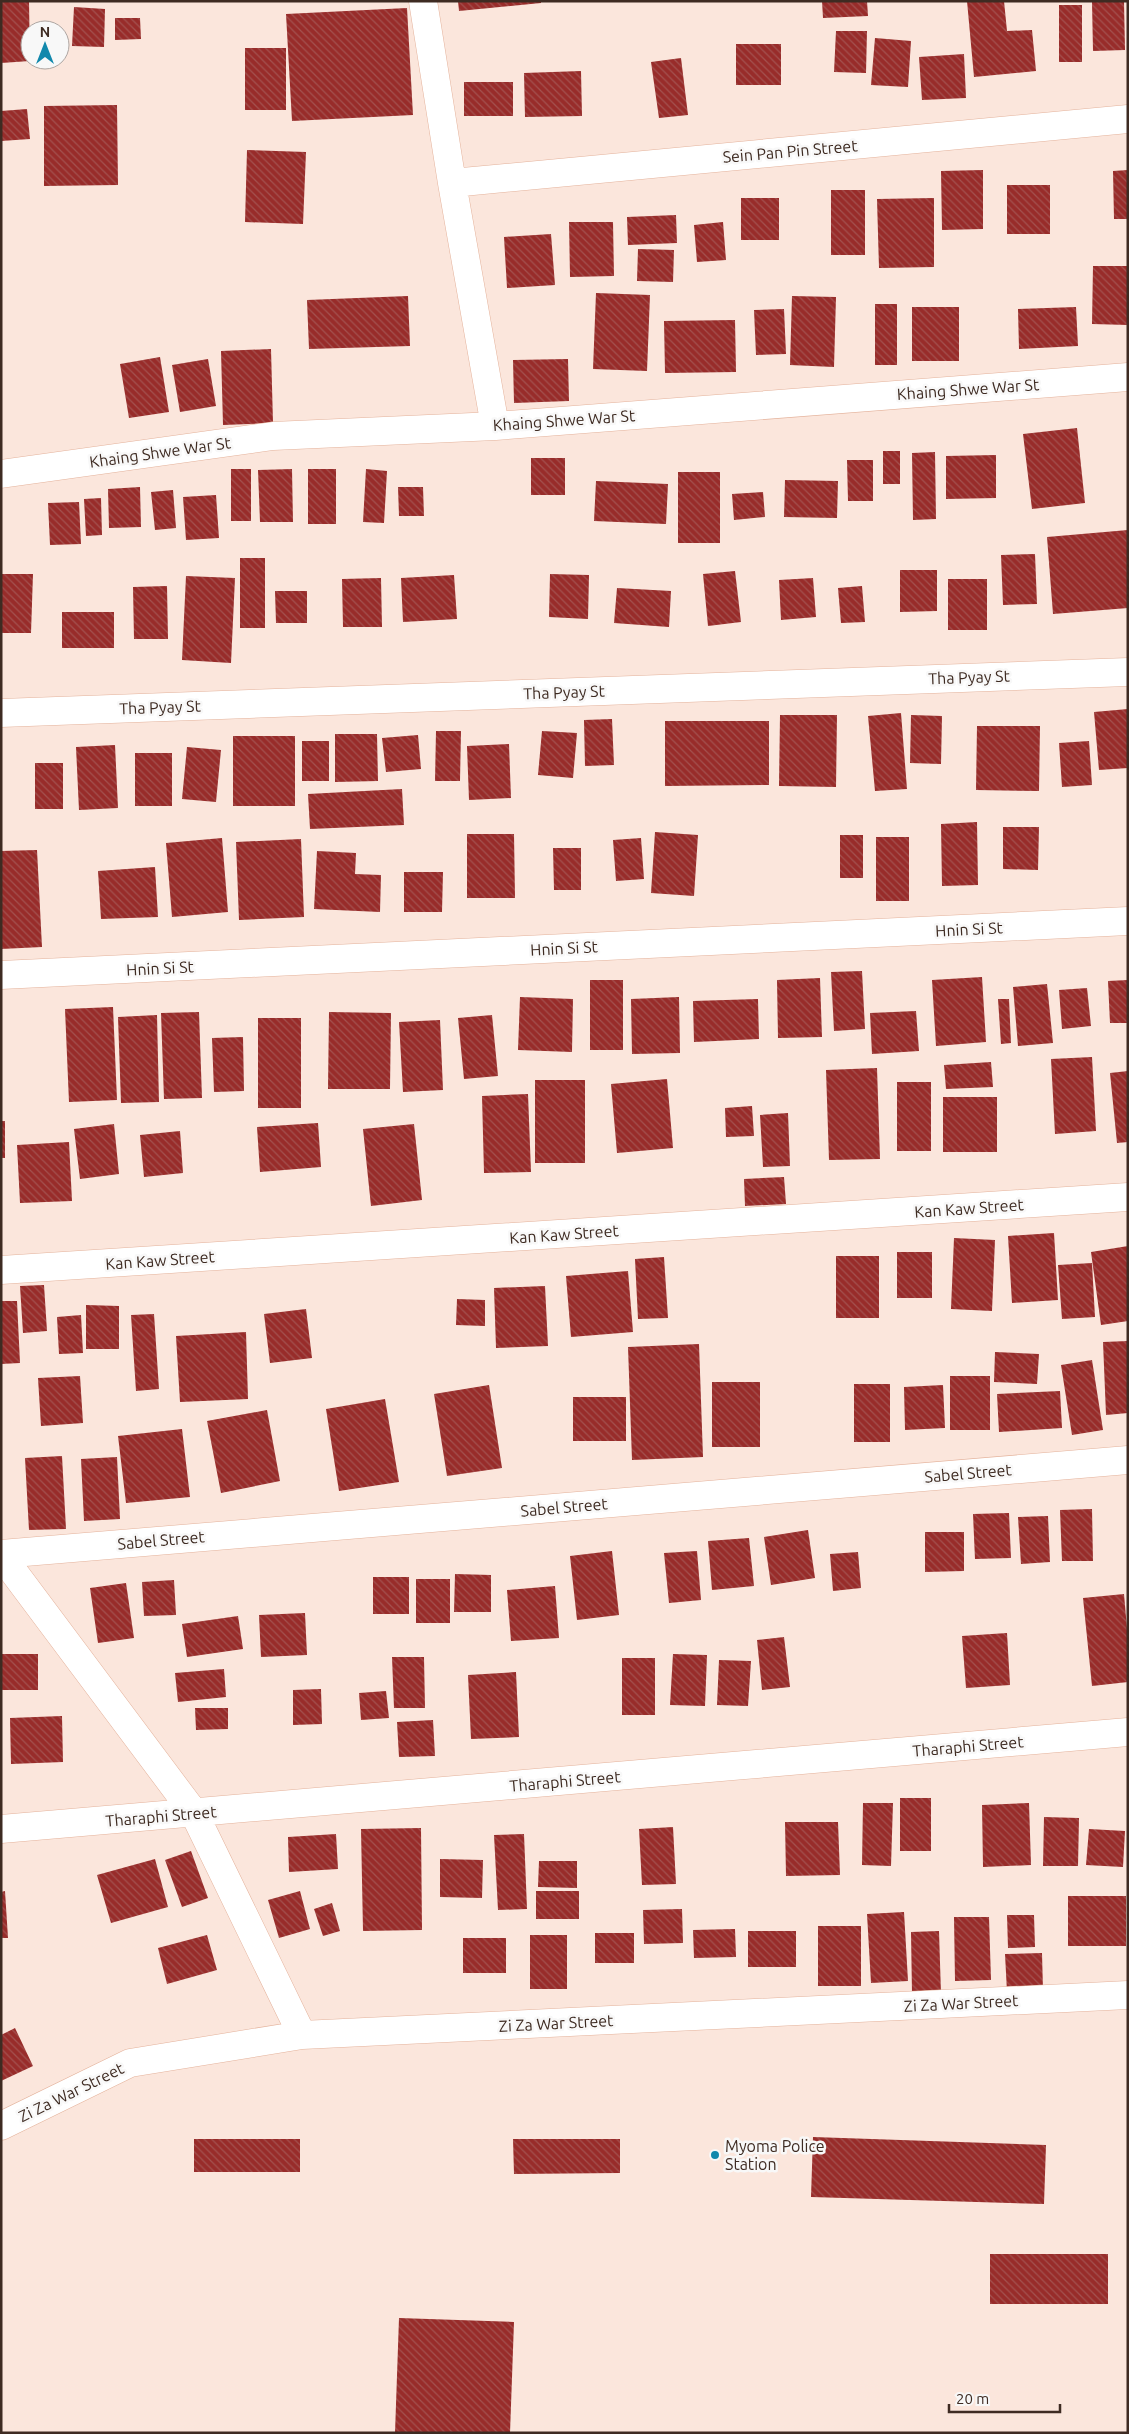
<svg xmlns="http://www.w3.org/2000/svg" width="1129" height="2434" viewBox="0 0 1129 2434" font-family="Ubuntu,sans-serif">
  <style>
    .building { fill: url(#building-back-hatch) }
    .lines { fill: none; stroke-linecap: round; stroke-linejoin: round }
    .minor-casing { stroke: #e4b29b; stroke-width: 29 }
    .minor { stroke: #fff; stroke-width: 28 }
    .poi-dot { fill: #1188ac; stroke: #f8f8f8; stroke-width: 2 }
    .labels { text-anchor: middle; dominant-baseline: central; stroke-width: 5; stroke-linejoin: round; paint-order: stroke }
    .street-label { font-size: 16px; fill: #3e2b22; stroke: #f8f8f8 }
    .poi-label { font-size: 16px; fill: #3e2b22; stroke: #f8f8f8; text-anchor: start }
  </style>
  <defs>
    <pattern id="building-back-hatch" width="6" height="6" patternUnits="userSpaceOnUse" patternTransform="scale(1.25)"><rect width="6" height="6" fill="#982c2a"/><path d="M-1 5l2 2M0 0l6 6M5-1l2 2" fill="none" stroke="#a3514f"/></pattern>
  </defs>
  <rect width="100%" height="100%" fill="#fbe6dc"/>
  <path class="building" d="M1,1H29L30,61L1,63Z
    M458,1H541V3L459,11Z
    M822,1H867L868,16L823,18Z
    M967,1H1004L1007,31L1032,30L1036,71L974,77Z
    M1092,2H1124L1125,50L1093,51Z
    M1059,5H1082V62H1059Z
    M74,7L105,9L104,47L72,46Z
    M407,8L413,115L292,121L286,14Z
    M115,18H140L141,39L115,40Z
    M836,31H867L866,73L834,72Z
    M875,38L911,41L908,87L871,85Z
    M736,44H781V85H736Z
    M245,48H286V110H245Z
    M964,54L966,98L922,100L919,57Z
    M681,58L688,115L659,118L651,62Z
    M581,71L582,116L525,117L524,73Z
    M464,82H513V116H464Z
    M117,105L118,185L44,186V106Z
    M27,109L30,139L1,141V111Z
    M247,150L306,152L303,224L245,222Z
    M983,170V229L942,230L941,171Z
    M1128,170V219H1114L1113,171Z
    M1007,185H1050V234H1007Z
    M831,190H865V255H831Z
    M741,198H779V240H741Z
    M934,198V267L879,268L877,199Z
    M676,215L677,243L628,245L627,217Z
    M569,222H613L614,276L570,277Z
    M723,222L726,260L697,262L694,225Z
    M551,234L555,285L507,288L504,237Z
    M638,249L674,250L673,282L637,281Z
    M1093,266H1128V325L1092,324Z
    M596,293L650,295L647,371L593,369Z
    M408,296L410,346L309,349L307,300Z
    M792,296L836,297L834,367L790,365Z
    M875,304H897V365H875Z
    M912,307H959V361H912Z
    M1076,307L1078,346L1019,349L1018,309Z
    M784,309L786,354L756,355L754,310Z
    M735,320L736,372L665,373L664,321Z
    M271,349L273,423L223,425L221,351Z
    M160,357L169,412L129,418L120,364Z
    M208,359L216,406L180,412L172,365Z
    M568,359L569,401L514,403L513,360Z
    M1077,428L1085,503L1032,509L1023,434Z
    M883,451H900V484H883Z
    M935,452L936,519L913,520L912,453Z
    M996,455V498L946,499V456Z
    M531,458H565V495H531Z
    M847,460H873V501H848Z
    M231,469H251V521H231Z
    M292,469L293,522H260L258,470Z
    M308,469H336V524H308Z
    M366,469L387,471L384,523L363,522Z
    M678,472H720V543H678Z
    M785,480L838,481L837,518L784,517Z
    M596,481L668,484L666,524L594,521Z
    M140,487L141,527L109,528L108,489Z
    M398,487H423L424,516H399Z
    M173,490L176,528L155,530L151,492Z
    M763,492L765,517L734,520L732,494Z
    M216,495L219,538L186,540L183,497Z
    M101,498L102,535L86,536L84,499Z
    M79,502L81,544L50,545L48,503Z
    M1128,530V608L1053,614L1047,537Z
    M1035,554L1037,604L1003,605L1001,555Z
    M240,558H265V628H240Z
    M900,570H937V611L900,612Z
    M735,571L741,622L708,626L703,574Z
    M1,574H33L31,633H1Z
    M550,574L589,575L588,619L549,617Z
    M454,575L457,619L403,622L401,578Z
    M186,576L235,578L231,663L182,660Z
    M381,578L382,627H343L342,579Z
    M813,578L816,617L781,620L779,580Z
    M948,579H987V630H948Z
    M167,586L168,639H134L133,587Z
    M862,586L865,622L841,623L838,588Z
    M617,588L671,591L669,627L614,623Z
    M275,591H307V623H276Z
    M62,612H114V648H62Z
    M1128,709V768L1099,770L1094,712Z
    M901,713L907,789L875,791L868,716Z
    M780,715H837L836,787L779,786Z
    M911,715L942,716L941,764L910,763Z
    M612,719L614,765L585,766L584,720Z
    M665,721H769V785L665,786Z
    M977,726H1040L1039,791L976,790Z
    M436,731H461L460,781H435Z
    M542,731L577,733L573,778L538,775Z
    M335,734H377L378,781L335,782Z
    M418,735L421,769L386,772L382,738Z
    M233,736H295V806H233Z
    M302,741H329V781H302Z
    M1089,741L1092,785L1062,787L1059,743Z
    M509,744L511,798L469,800L467,746Z
    M115,745L118,808L79,810L76,747Z
    M187,747L221,750L216,802L182,799Z
    M135,753H172V806H135Z
    M35,763H63V809H35Z
    M402,789L404,825L310,829L308,794Z
    M977,822L978,885L942,886L941,824Z
    M1003,827H1039L1038,870L1003,869Z
    M655,832L698,835L694,896L651,893Z
    M467,834H514L515,898H467Z
    M840,835H863V878H840Z
    M876,837H909V901H876Z
    M222,838L228,912L172,917L166,843Z
    M641,838L644,879L616,881L613,840Z
    M301,839L304,917L239,920L236,842Z
    M553,848H581V890H554Z
    M37,850L42,947L1,949V851Z
    M317,851L356,853L355,874L381,875L380,912L314,909Z
    M155,867L158,917L101,919L98,871Z
    M404,872H443L442,912H404Z
    M862,971L865,1029L834,1031L831,972Z
    M982,977L986,1042L936,1046L932,980Z
    M820,978L822,1037L778,1038L777,980Z
    M590,980H623V1050H590Z
    M1128,980V1023H1110L1108,981Z
    M1047,984L1053,1043L1018,1046L1013,987Z
    M1087,988L1091,1026L1062,1029L1059,990Z
    M520,997L573,999L572,1052L518,1050Z
    M679,997L680,1053L632,1054L631,999Z
    M758,999L759,1039L694,1042L693,1001Z
    M998,999H1009L1011,1043L1001,1044Z
    M113,1007L117,1100L69,1102L65,1009Z
    M916,1011L919,1051L872,1054L870,1013Z
    M199,1012L202,1098L164,1099L161,1013Z
    M329,1012L391,1013L390,1089H328Z
    M157,1015L159,1102L121,1103L118,1017Z
    M492,1015L498,1076L464,1079L458,1018Z
    M258,1018H301V1108H258Z
    M440,1020L443,1090L403,1092L399,1022Z
    M243,1037L244,1091L214,1092L212,1038Z
    M1092,1057L1096,1131L1055,1134L1051,1059Z
    M991,1062L993,1087L946,1089L944,1065Z
    M877,1068L880,1159L829,1160L826,1070Z
    M1128,1071V1142L1117,1143L1110,1073Z
    M667,1079L673,1148L617,1153L611,1084Z
    M535,1080H585V1163H535Z
    M897,1082H931V1151H897Z
    M528,1094L531,1172L484,1173L482,1096Z
    M943,1097H997V1152H943Z
    M752,1106L754,1136L726,1137L725,1108Z
    M788,1113L790,1166L763,1167L760,1115Z
    M1,1121H5V1158H1Z
    M318,1123L321,1167L260,1172L257,1127Z
    M114,1124L119,1174L80,1179L74,1129Z
    M414,1124L422,1200L371,1206L363,1129Z
    M180,1131L183,1173L144,1177L140,1135Z
    M69,1142L72,1201L20,1203L17,1145Z
    M784,1177L786,1204L745,1206L744,1179Z
    M1054,1233L1058,1300L1012,1303L1008,1236Z
    M954,1238L995,1240L992,1311L951,1309Z
    M1128,1246V1321L1101,1325L1091,1252Z
    M897,1252H932V1298H897Z
    M836,1256H879V1318H836Z
    M664,1257L668,1318L638,1319L635,1259Z
    M1092,1263L1095,1317L1062,1319L1058,1265Z
    M628,1271L633,1332L571,1337L566,1276Z
    M44,1285L47,1331L23,1333L20,1286Z
    M545,1286L548,1346L496,1348L494,1288Z
    M457,1299L485,1300V1326L456,1325Z
    M1,1301H17L20,1363L1,1364Z
    M86,1305L119,1306V1349H86Z
    M306,1309L312,1358L270,1363L264,1314Z
    M154,1314L159,1389L136,1391L131,1315Z
    M81,1315L83,1353L59,1354L57,1317Z
    M246,1332L248,1399L180,1402L176,1336Z
    M1128,1341V1413L1106,1415L1103,1342Z
    M699,1344L703,1457L632,1460L628,1347Z
    M995,1352L1039,1354L1037,1384L994,1382Z
    M1092,1360L1103,1430L1072,1435L1061,1365Z
    M80,1376L83,1423L41,1426L38,1378Z
    M950,1376H990V1430H950Z
    M712,1382H760V1447H712Z
    M854,1384H890V1442H854Z
    M489,1385L502,1468L447,1476L434,1394Z
    M943,1385L945,1428L905,1430L904,1387Z
    M1060,1391L1062,1428L999,1432L997,1394Z
    M573,1397H626V1441H573Z
    M385,1399L399,1482L339,1491L326,1409Z
    M267,1410L280,1481L221,1493L207,1421Z
    M182,1429L190,1497L126,1503L118,1436Z
    M62,1456L66,1529L29,1530L25,1458Z
    M117,1457L120,1519L84,1521L81,1459Z
    M1092,1509L1093,1561H1062L1060,1510Z
    M1009,1513L1011,1558L975,1559L973,1514Z
    M1048,1516L1050,1562L1021,1564L1018,1517Z
    M808,1530L815,1578L771,1585L764,1537Z
    M925,1532H964V1571L925,1572Z
    M749,1538L754,1586L712,1590L708,1541Z
    M612,1551L619,1615L577,1620L570,1556Z
    M697,1551L701,1600L669,1603L664,1553Z
    M858,1552L861,1588L833,1591L830,1554Z
    M455,1574L491,1575V1612H454Z
    M373,1577H409V1614H373Z
    M416,1579H450V1623H416Z
    M174,1580L176,1615L144,1616L142,1582Z
    M126,1583L134,1638L98,1643L90,1588Z
    M555,1586L559,1638L511,1641L507,1590Z
    M1124,1594L1128,1640V1682L1092,1686L1083,1598Z
    M305,1613L307,1655L261,1657L259,1615Z
    M238,1616L243,1649L187,1657L182,1624Z
    M1007,1633L1010,1685L966,1688L962,1636Z
    M784,1637L790,1687L762,1690L757,1640Z
    M1,1654H38V1690H1Z
    M673,1654L707,1655L705,1706L670,1705Z
    M392,1657H424L425,1708H394Z
    M622,1658H655V1715H622Z
    M719,1660L751,1661L748,1706L717,1705Z
    M224,1669L226,1697L178,1702L175,1673Z
    M516,1672L519,1737L471,1739L468,1675Z
    M321,1689L322,1724L293,1725V1690Z
    M386,1691L389,1718L361,1720L359,1693Z
    M195,1708H228V1729L196,1730Z
    M62,1716L63,1762L11,1764L10,1718Z
    M433,1720L435,1756L399,1757L397,1722Z
    M900,1798H931V1851H900Z
    M863,1803H893L891,1866L862,1865Z
    M1029,1803L1031,1865L983,1867L982,1805Z
    M1044,1817L1079,1818L1078,1866H1043Z
    M785,1822H838L840,1875L786,1876Z
    M673,1827L676,1884L642,1885L639,1829Z
    M421,1828L422,1930L363,1931L361,1829Z
    M1089,1829L1125,1831L1123,1867L1086,1865Z
    M336,1834L338,1869L289,1872L288,1837Z
    M524,1834L527,1909L498,1910L494,1835Z
    M191,1851L208,1898L182,1907L165,1860Z
    M155,1859L168,1907L111,1923L97,1875Z
    M440,1859L483,1860L482,1898L440,1897Z
    M539,1861H577V1888L538,1887Z
    M5,1891L8,1938H1V1892Z
    M300,1891L310,1929L279,1938L268,1900Z
    M536,1891H579V1919H536Z
    M1068,1896H1126V1946H1068Z
    M332,1903L340,1931L323,1936L314,1909Z
    M682,1909L683,1943L644,1944L643,1910Z
    M904,1912L908,1981L871,1983L867,1914Z
    M1007,1915H1034L1035,1947L1008,1948Z
    M954,1917H989L991,1980L955,1981Z
    M818,1926H861V1986H818Z
    M735,1929L736,1957L694,1958L693,1930Z
    M748,1931H796V1967H748Z
    M939,1931L941,1994H912L911,1932Z
    M595,1933H634V1963H595Z
    M207,1935L217,1970L167,1984L158,1948Z
    M530,1935H567V1989H530Z
    M463,1938H506V1973H463Z
    M1042,1953L1043,1990L1007,1992L1005,1954Z
    M15,2028L33,2066L1,2081V2035Z
    M813,2137L1046,2145L1044,2204L811,2197Z
    M194,2139H300V2172H194Z
    M513,2139H620V2173L514,2174Z
    M990,2254H1108V2304H990Z
    M399,2318L514,2322L510,2433H395Z"/>
  <g class="lines">
    <g class="minor-casing">
      <path id="minor" d="M423,1L452,183L495,426
        M452,183L1128,119
        M1,474L273,436L495,426L1128,377
        M1,713L1128,672
        M1,975L1128,921
        M1,1270L1128,1197
        M1,1554L1128,1460
        M1,1555L194,1813L302,2035
        M1,1829L1128,1732
        M1,2126L130,2063L302,2035L1128,1995"/>
    </g>
    <use href="#minor" class="minor"/>
  </g>
  <circle class="poi-dot" cx="715" cy="2155" r="5"/>
  <g class="labels">
    <g class="street-label">
      <text transform="translate(790 151) rotate(-5)">Sein Pan Pin Street</text>
      <text transform="translate(968 389) rotate(-4)">Khaing Shwe War St</text>
      <text transform="translate(564 420) rotate(-4)">Khaing Shwe War St</text>
      <text transform="translate(160 452) rotate(-8)">Khaing Shwe War St</text>
      <text transform="translate(969 677) rotate(-2)">Tha Pyay St</text>
      <text transform="translate(564 692) rotate(-2)">Tha Pyay St</text>
      <text transform="translate(160 707) rotate(-2)">Tha Pyay St</text>
      <text transform="translate(969 929) rotate(-3)">Hnin Si St</text>
      <text transform="translate(564 948) rotate(-3)">Hnin Si St</text>
      <text transform="translate(160 968) rotate(-3)">Hnin Si St</text>
      <text transform="translate(969 1208) rotate(-4)">Kan Kaw Street</text>
      <text transform="translate(564 1234) rotate(-4)">Kan Kaw Street</text>
      <text transform="translate(160 1260) rotate(-4)">Kan Kaw Street</text>
      <text transform="translate(968 1473) rotate(-5)">Sabel Street</text>
      <text transform="translate(564 1507) rotate(-5)">Sabel Street</text>
      <text transform="translate(161 1540) rotate(-5)">Sabel Street</text>
      <text transform="translate(968 1746) rotate(-5)">Tharaphi Street</text>
      <text transform="translate(565 1781) rotate(-5)">Tharaphi Street</text>
      <text transform="translate(161 1816) rotate(-5)">Tharaphi Street</text>
      <text transform="translate(961 2003) rotate(-3)">Zi Za War Street</text>
      <text transform="translate(556 2023) rotate(-3)">Zi Za War Street</text>
      <text transform="translate(71 2092) rotate(-26)">Zi Za War Street</text>
    </g>
    <g class="poi-label">
      <text x="725" y="2146">Myoma Police<tspan x="725" dy="18">Station</tspan></text>
    </g>
  </g>
  <rect width="1129" height="2434" fill="none" stroke="#3e2b22" stroke-width="5"/>
  <g transform="translate(45 45)"><circle r="24" fill="#f8f8f8" stroke="#aea6a2"/>
  <path d="M0-4L9 19L0 12L-9 19Z" fill="#1188ac"/>
  <text y="-8" font-size="14" font-weight="bold" text-anchor="middle" fill="#3e2b22">N</text>
  </g>
  <path d="M949 2404v8h111v-8" fill="none" stroke="#3e2b22" stroke-width="2.5"/>
  <text x="956" y="2404" font-size="15" fill="#3e2b22" stroke="#f8f8f8" stroke-width="4" paint-order="stroke">20 m</text>
</svg>
